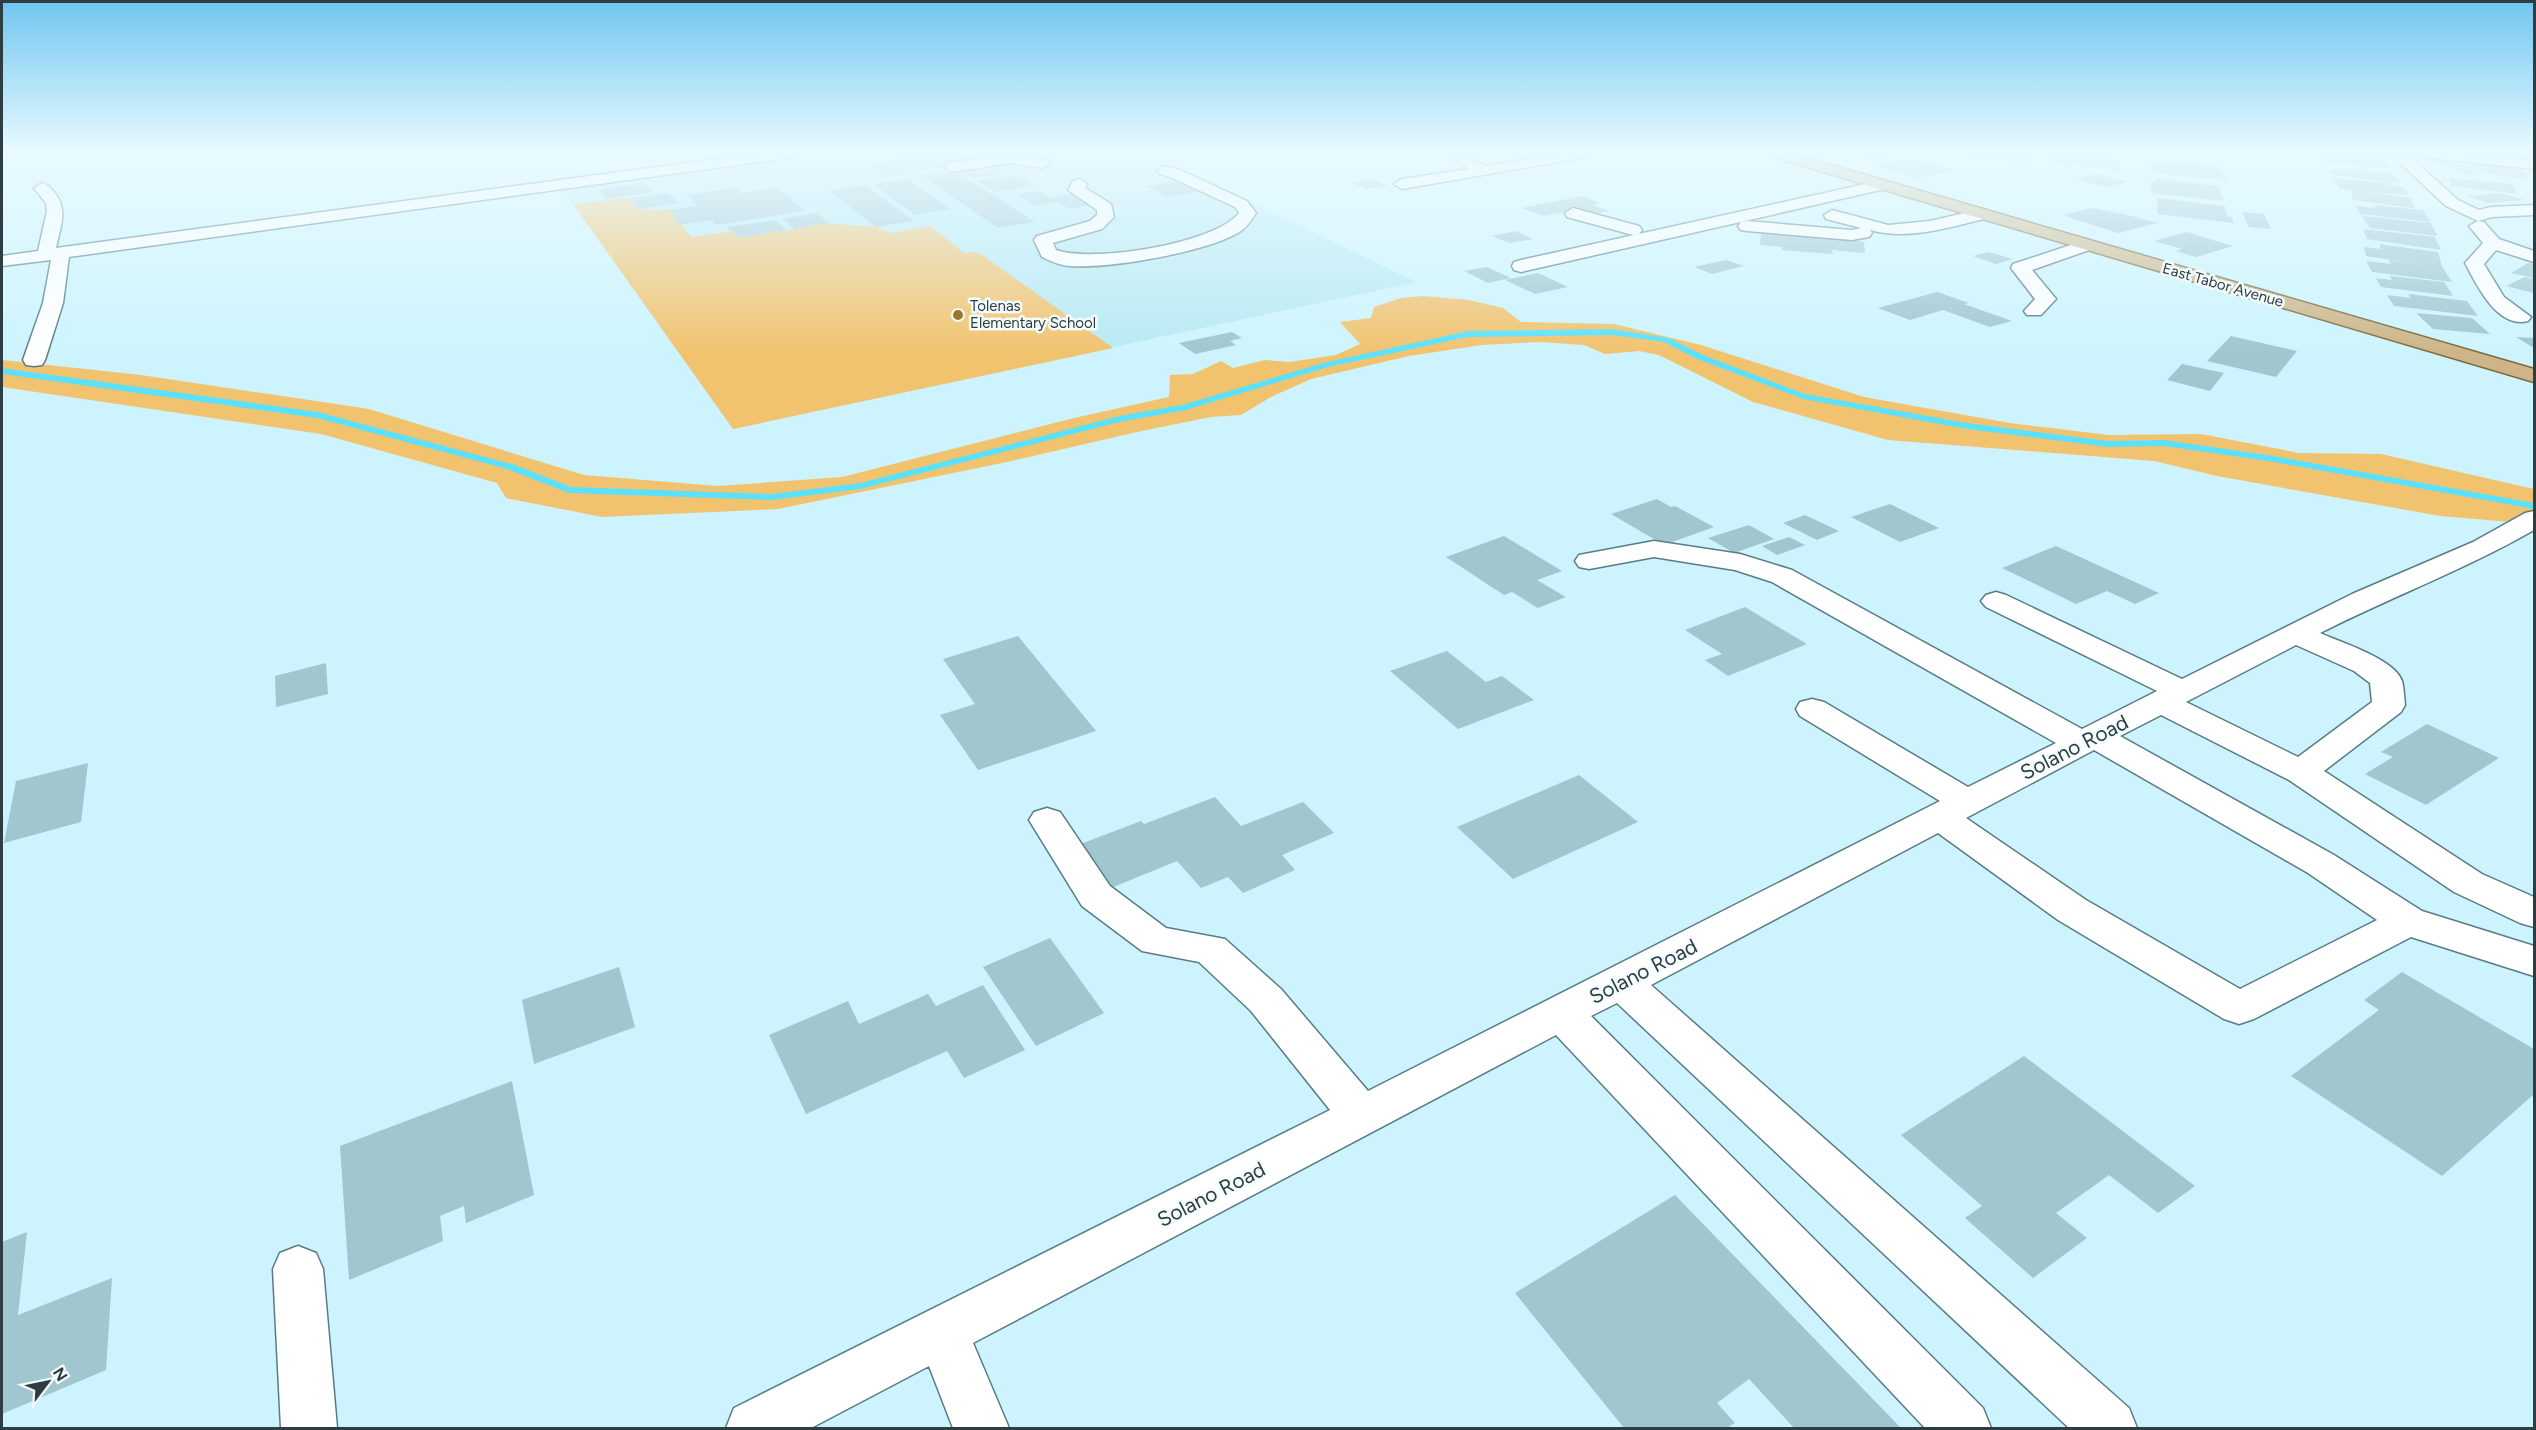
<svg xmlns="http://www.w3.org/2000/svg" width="2536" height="1430" viewBox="0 0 2536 1430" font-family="Figtree,sans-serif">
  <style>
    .built { fill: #b9e9f4 }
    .green { fill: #f2c36f }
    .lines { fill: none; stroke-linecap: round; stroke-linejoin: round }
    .stream { fill: #5ce1fc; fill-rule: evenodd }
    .building { fill: #a0c6cf }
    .minor-casing { stroke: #587c84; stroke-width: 3 }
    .major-casing { stroke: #7f6a3c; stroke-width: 3 }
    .minor { fill: #fff; fill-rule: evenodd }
    .major { fill: #cdb588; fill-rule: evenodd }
    .poi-dot { fill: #9f7624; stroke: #f4fbfd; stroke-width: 2 }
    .labels { text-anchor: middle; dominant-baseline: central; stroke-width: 5; stroke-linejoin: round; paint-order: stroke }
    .far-street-label { font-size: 15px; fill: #2d3d41; stroke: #f4fbfd }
    .far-poi-label { font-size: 15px; fill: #2d3d41; stroke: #f4fbfd; text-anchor: start }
    .near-street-label { font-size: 21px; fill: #2d3d41; stroke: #f4fbfd }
  </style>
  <rect width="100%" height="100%" fill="#cdf4fe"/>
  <path class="built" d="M832,153H1150L1416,282L733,429L562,189Z"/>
  <path class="green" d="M629,198L639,209L668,210L692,237L731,231L738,238L828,223L876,227L891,233L931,226L964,253L978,252L1113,348L733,429L573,204Z
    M1423,296L1469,300L1503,308L1521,322L1614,324L1701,345L1864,397L2010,423L2109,435L2201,434L2299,453L2381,454L2534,489V524L2440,516L2217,476L2154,461L1888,440L1753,402L1659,355L1639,351L1605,354L1584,345L1539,342L1482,345L1409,356L1311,379L1271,397L1241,415L1211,417L1137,432L1007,462L778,509L602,517L506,498L497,483L321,434L2,387V360L141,375L369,409L584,475L718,486L842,477L1074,418L1169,397L1170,375L1193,374L1221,361L1233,368L1265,360L1290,362L1336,355L1360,344L1340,322L1371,318L1374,307L1401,298Z"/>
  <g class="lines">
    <path class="stream" d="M1612,329L1669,338L1703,355L1805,394L1967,423L2108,441L2164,440L2268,455L2534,503V509L2268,461L2164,446L2108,447L1967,429L1803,399L1697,359L1664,342L1612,335L1468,337L1328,367L1186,410L1119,422L860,489L772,500L569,493L507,469L317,418L2,374V368L318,412L515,465L571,487L772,494L860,483L1119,416L1182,405L1323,363L1468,331Z"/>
  </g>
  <path class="building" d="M939,153H980L990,159L888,176L870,164Z
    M1870,153H1894L1898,154L1871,160L1857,156Z
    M1960,153H2029L2030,162L1960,156Z
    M2052,153L2118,159L2120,171L2071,164V166L2050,164Z
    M2315,153L2382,157L2391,168L2321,162Z
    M2507,153H2534V160L2510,157Z
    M1912,158L1956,171L1918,178L1874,165Z
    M2149,160L2220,166L2227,180L2153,173Z
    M2429,160L2451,161L2471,168L2476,171H2471L2479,174L2468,175Z
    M1001,161L1017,171L997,174L981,164Z
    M2472,164L2522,168L2530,176L2523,175L2528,179L2482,173Z
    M977,165L993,175L973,178L957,168Z
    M2347,168L2392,173L2400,183L2331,175L2328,169L2349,171Z
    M954,170L1035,222L998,228L920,175Z
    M2097,174L2128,182L2106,187L2075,179Z
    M1017,175L1035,186L995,192L977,181Z
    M2333,178L2389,183L2391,186L2403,187L2410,195L2364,192L2411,198L2414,208L2353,200L2351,190L2340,189Z
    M2448,178L2513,184L2518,194L2451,186Z
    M907,179L951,209L915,215L873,184Z
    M1373,179L1388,186L1368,189L1352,183Z
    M2156,179L2218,186L2224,201L2152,193L2150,182H2156Z
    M1183,180L1206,191L1167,197L1145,186Z
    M644,183L653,192L607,199L599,190Z
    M865,185L914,221L876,227L830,191Z
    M736,188L741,193L778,188L804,211L716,225L711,220L681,225L668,210L697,206L687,195Z
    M1038,191L1047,196L1057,202L1036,206L1018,194Z
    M668,193L679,203L639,209L629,198Z
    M2502,193L2525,200L2489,203L2466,196Z
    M1072,194L1092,205L1070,209L1051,198Z
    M1582,196L1600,203L1593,205L1610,211L1590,215L1577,210L1544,216L1522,208Z
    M2157,198L2225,206L2227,216L2232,217L2234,223L2158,214Z
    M2374,205L2423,210L2431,222L2360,214L2356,206L2376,208Z
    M2093,208L2136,217L2157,223L2118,233L2062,215Z
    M2242,212L2264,214L2271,229L2249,227Z
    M816,213L828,223L794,229L783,219Z
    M2362,216L2430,223L2438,236L2370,228Z
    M775,220L786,230L738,238L727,227Z
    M2363,229L2435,237L2441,250L2367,239Z
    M1516,231L1533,239L1509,243L1492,236Z
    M1761,231L1864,242L1865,253L1832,250L1833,254L1782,250V247L1760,245Z
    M2187,232L2216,241L2233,246L2196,257L2176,251L2182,249L2154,241Z
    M2379,244L2438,252L2442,266L2452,282L2372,272L2366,261L2391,264L2389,260L2424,265L2366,256L2364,247L2381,249Z
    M1989,252L2013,259L1996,264L1973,256Z
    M1726,260L1744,266L1712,274L1694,267Z
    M2528,263L2534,264V278L2511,273Z
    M1487,267L1511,278L1488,283L1464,271Z
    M1538,273L1568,287L1535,294L1505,280Z
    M2390,276L2444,282L2453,296L2381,287L2376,278L2392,280Z
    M2525,277L2534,279V293L2506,286Z
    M1937,292L1969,303L1964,304L2012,321L1990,327L1943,310L1910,320L1878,308Z
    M2408,294L2467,301L2478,316L2394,306L2387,295L2411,298Z
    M2416,313L2472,318L2490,334L2433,329Z
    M1232,332L1242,338L1230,341L1236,345L1195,354L1179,343Z
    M2231,336L2297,351L2276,377L2207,361Z
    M2516,337L2534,338V348Z
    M2182,364L2224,373L2210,391L2167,380Z
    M1657,499L1671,507L1675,506L1714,527L1664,545L1611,514Z
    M1890,504L1939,528L1900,542L1851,517Z
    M1805,515L1839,531L1817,540L1783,523Z
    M1749,525L1774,539L1734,553L1708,538Z
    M1504,536L1562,571L1537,580L1566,597L1538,608L1512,592L1504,595L1446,557Z
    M1789,537L1805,545L1777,555L1762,546Z
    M2056,546L2159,593L2135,604L2107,591L2076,604L2002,568Z
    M1745,607L1807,644L1728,676L1705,660L1722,654L1685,630Z
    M1018,636L1096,731L978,770L940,715L975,704L943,659Z
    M1447,651L1486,682L1502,676L1534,700L1458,729L1390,671Z
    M326,663L328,694L276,707L275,676Z
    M2427,724L2499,758L2426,805L2365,774L2393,757L2381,752Z
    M88,763L81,822L4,843L16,781Z
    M1579,775L1638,822L1513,879L1457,827Z
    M1215,797L1241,826L1303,802L1334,833L1282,855L1295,870L1243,893L1228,877L1201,888L1177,861L1111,888L1078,845L1141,821L1144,824Z
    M1050,938L1104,1013L1036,1046L983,967Z
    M619,967L635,1027L534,1064L522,1000Z
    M2402,972L2534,1049V1094L2442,1176L2291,1076L2379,1010L2364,1000Z
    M983,985L1025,1050L964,1078L947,1051L806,1114L769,1035L848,1001L859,1024L928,994L936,1006Z
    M2024,1056L2195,1186L2158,1213L2109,1175L2056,1213L2087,1238L2033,1278L1965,1218L1982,1206L1901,1135Z
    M512,1081L534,1195L466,1223L464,1206L440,1216L443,1241L349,1280L340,1146Z
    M1675,1195L1901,1428H1794L1749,1379L1717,1403L1735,1423L1727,1428H1624L1515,1293Z
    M27,1232L18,1315L112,1278L106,1370L2,1414V1242Z"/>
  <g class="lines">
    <g class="minor-casing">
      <path id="minor" d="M761,153H801L794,157L69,257L63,303L45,360L42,365L34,366L26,365L23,360L43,303L51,260L2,266V256L38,251L47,211L46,203L34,188L42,183C48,185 50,187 54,192C69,209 60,228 56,248Z
        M1562,153H1594L1587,157L1402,189L1394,184L1402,179L1469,169L1455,159L1462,155L1487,166Z
        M2389,153L2407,155L2406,153H2462L2534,160V169L2409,156L2458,200L2479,210L2491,207L2534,205V215L2492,217L2478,221L2484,222L2499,239L2534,251V262L2496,250L2484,264L2504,297L2531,317L2528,321C2497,329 2477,285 2465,263L2483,243L2469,226L2478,221L2446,206Z
        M1009,155L1048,160L1051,163L1043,168L1009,163L952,172L944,167L952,162Z
        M1165,166L1180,170L1247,201L1256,213C1252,219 1248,226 1241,231C1209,252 1108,269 1069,266C1059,265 1050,261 1042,257L1034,240L1037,236L1090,221L1097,215V210L1068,190L1073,181L1079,179L1087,184L1085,188L1111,204L1114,217L1102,229L1053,243L1056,250C1092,263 1215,244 1239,213L1235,207L1170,177L1160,174L1157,171L1160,168Z
        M1883,180L1889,182L1891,185L1889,188L1521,272L1514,270L1512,266L1514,262L1521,260Z
        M1573,208L1639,226L1642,230L1639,234L1633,235L1567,217L1565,213Z
        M1982,209L1990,214L1988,218C1950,227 1908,241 1870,230L1872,233L1869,237L1852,240L1747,231L1741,230L1738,226L1741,222L1747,221L1852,230L1861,228L1826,219L1824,215L1832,210L1888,225L1930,221Z
        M2086,240L2092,241L2095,245L2092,249L2032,270L2056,299L2041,315H2027L2024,311L2035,299L2011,268L2013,264Z
        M2534,511V530C2466,569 2391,597 2320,633C2340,642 2395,659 2402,681C2404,688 2404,697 2405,705L2401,712L2324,771L2482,874L2534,897V927L2520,923L2454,892L2289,780L2161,715L2120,736L2334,855L2422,911L2534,946V976L2411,937L2254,1019L2239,1024L2224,1019L2058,920L1938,833L1651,985L2129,1408L2137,1428H2069L1617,1003L1591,1016L1983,1408L1991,1428H1925L1556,1035L973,1343L1009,1428H953L929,1366L811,1428H726L734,1408L1330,1110L1251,1011L1199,962L1142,951L1082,906L1029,820L1034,812L1047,808L1060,812L1110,886L1166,928L1225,939L1281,989L1368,1091L1940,801L1800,716L1796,709L1800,702L1812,699L1824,702L1968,787L2056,743L1772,582L1735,570L1654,557L1589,569L1579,567L1575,561L1579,555L1654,541L1740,554L1792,570L2082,729L2157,691L1986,607L1981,601L1986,595L1996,592L2006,595L2182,679L2352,594L2473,542L2525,513ZM2296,645L2354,671L2370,683L2372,702L2298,757L2186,702ZM2094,750L2308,873L2377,920L2240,989L2086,900L1966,818Z
        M298,1246L316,1253L323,1269L337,1428H281L273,1269L280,1253Z"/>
    </g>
    <g class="major-casing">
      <path id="major" d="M1767,153H1790L2534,369V382L1769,156Z"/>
    </g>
    <use href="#minor" class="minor"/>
    <use href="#major" class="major"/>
  </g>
  <linearGradient id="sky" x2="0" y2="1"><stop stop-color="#70c6f0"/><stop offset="0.43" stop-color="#e8faff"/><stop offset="1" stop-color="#e8faff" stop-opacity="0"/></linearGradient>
  <rect width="2536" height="353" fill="url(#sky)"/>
  <circle class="poi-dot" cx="958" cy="315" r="6"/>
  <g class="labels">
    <g class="far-street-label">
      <text transform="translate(2223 285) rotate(16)">East Tabor Avenue</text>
    </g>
    <g class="far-poi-label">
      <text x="970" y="306">Tolenas<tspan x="970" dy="17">Elementary School</tspan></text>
    </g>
    <g class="near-street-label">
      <text transform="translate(2074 747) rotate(-27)">Solano Road</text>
      <text transform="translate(1643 971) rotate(-27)">Solano Road</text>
      <text transform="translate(1211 1194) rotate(-27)">Solano Road</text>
    </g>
  </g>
  <rect width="2536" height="1430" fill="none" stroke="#2d3d41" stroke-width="6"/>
  <g transform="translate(48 1382) rotate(58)" stroke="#f4fbfd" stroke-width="4.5" paint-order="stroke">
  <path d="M0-4.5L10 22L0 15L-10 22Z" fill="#2d3d41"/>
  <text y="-9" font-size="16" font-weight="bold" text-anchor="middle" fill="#2d3d41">N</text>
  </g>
</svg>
